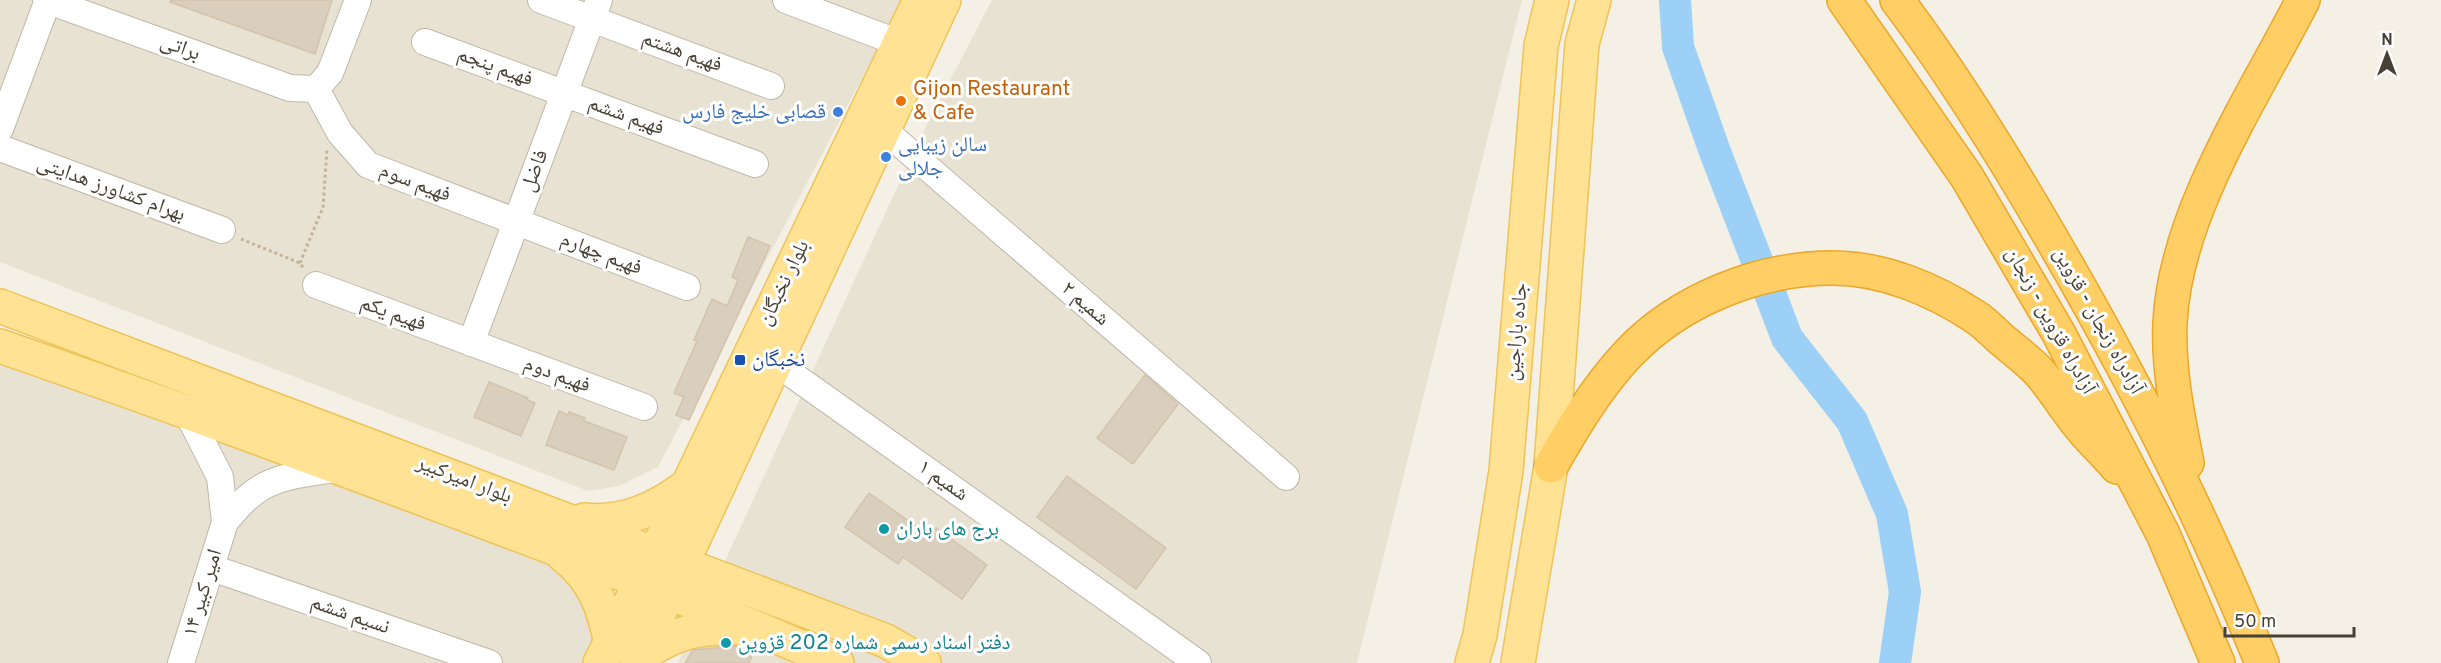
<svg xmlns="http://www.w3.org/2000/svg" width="2441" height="663" viewBox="0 0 2441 663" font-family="Overpass,'Noto Naskh Arabic',sans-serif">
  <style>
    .residential { fill: #e8e2d3 }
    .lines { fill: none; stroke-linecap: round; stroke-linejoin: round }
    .river { stroke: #9cd0f6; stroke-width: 32 }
    .building { fill: #dacfbc; stroke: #d2c4ac; stroke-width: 1.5 }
    .minor-casing { stroke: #c0b8a7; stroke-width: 28 }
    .major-casing { stroke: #eec459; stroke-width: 36 }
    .highway-casing { stroke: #eaa729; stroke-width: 36 }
    .path { stroke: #c3b497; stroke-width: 3; stroke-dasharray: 3 3; stroke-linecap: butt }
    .minor { stroke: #fff; stroke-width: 26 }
    .major { stroke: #ffe293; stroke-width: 33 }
    .highway { stroke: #ffce65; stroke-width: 33 }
    .food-dot { fill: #e8710a; stroke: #fff; stroke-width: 2 }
    .shop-dot { fill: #3f7fe0; stroke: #fff; stroke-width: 2 }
    .transit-dot { fill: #1a4fb4; stroke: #fff; stroke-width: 2 }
    .culture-dot { fill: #0f9aa8; stroke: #fff; stroke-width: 2 }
    .labels { text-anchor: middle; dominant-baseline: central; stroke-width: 6; stroke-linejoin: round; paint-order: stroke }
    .street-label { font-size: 21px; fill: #474034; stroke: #fff }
    .food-label { font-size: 21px; fill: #c56008; stroke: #fff; text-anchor: start }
    .shop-label { font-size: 21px; fill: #366cbe; stroke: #fff; text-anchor: end }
    .transit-label { font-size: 21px; fill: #164399; stroke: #fff; text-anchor: start }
    .culture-label { font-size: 21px; fill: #0d838f; stroke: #fff; text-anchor: start }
  </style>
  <rect width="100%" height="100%" fill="#f4f0e5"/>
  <path class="residential" d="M0,0H903L658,467L619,486L588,491L0,262Z
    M992,0H1522L1357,663H678L919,140Z
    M0,340L570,547L606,615L583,663H0Z"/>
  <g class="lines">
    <path class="river" d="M1675,0L1678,47L1715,152L1759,266
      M1768,288L1787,338L1852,421L1892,514L1905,592L1895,663"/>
  </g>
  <path class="building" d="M171,0H332L315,54L195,11L170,2Z
    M748,237L770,246L689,420L676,415L684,397L674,393L697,341L694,340L712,299L727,306L738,280L732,277Z
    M1145,375L1178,404L1133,464L1097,438Z
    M489,382L528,398L527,400L535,403L521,436L474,417Z
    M559,411L568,415L569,412L585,418L584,421L627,437L614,470L546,445Z
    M1067,476L1166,548L1136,589L1037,517Z
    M869,493L930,536L936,528L987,565L962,599L903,557L898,564L845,527Z
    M748,645L755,648L749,663H685L693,650Z"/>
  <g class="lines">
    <g class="minor-casing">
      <path id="minor" d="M46,0L290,88L316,89
        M541,0L771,86
        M786,0L915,49
        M425,42L755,164
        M316,89L340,133L368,165L687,287
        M316,89L330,73L358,0
        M0,129L48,0
        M884,130L1286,477
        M0,148L222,230
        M316,285L644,407
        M471,343L599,0
        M776,363L1198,663
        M225,522C235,510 245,498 259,489C281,474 315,473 341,468
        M212,568L489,663
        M181,663L225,522L220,477L186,410"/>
    </g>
    <g class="major-casing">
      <path id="major" d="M0,306L886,641L924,663
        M0,346C150,398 298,452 447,508C578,557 710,606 837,663
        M584,520C624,524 656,509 687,486
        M563,555C594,579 604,607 611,645
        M640,656C678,631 696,627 742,628
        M600,663L655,554L920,0
        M636,663L944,0
        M1472,663L1480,635L1506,471L1541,46L1552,0
        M1518,663L1551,466L1582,44L1594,0"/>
    </g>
    <g class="highway-casing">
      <path id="highway" d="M1844,0L1967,177L2059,334L2163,534L2218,663
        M1897,0C1956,78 2008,163 2057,248C2135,382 2204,519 2262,663
        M2187,463C2178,417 2168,370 2170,323C2175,213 2254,96 2303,0
        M1551,466C1573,427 1597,387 1628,354C1679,300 1759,268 1833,268C1882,268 1933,289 1974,316C1984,322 1992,331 2001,339C2014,350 2028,360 2039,372C2055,390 2067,412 2083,430C2094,443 2106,454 2117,467"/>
    </g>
    <path class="path" d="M241,239L300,263L304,269
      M300,263L323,207L327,149"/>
    <use href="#minor" class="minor"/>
    <use href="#major" class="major"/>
    <use href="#highway" class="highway"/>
  </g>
  <circle class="food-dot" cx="901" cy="101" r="6"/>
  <g class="shop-dot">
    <circle cx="838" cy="112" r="6"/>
    <circle cx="886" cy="157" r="6"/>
  </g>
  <rect class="transit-dot" x="734" y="354" width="12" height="12" rx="3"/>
  <g class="culture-dot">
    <circle cx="884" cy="529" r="6"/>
    <circle cx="726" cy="643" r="6"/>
  </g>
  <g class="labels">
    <g class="street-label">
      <text transform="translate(180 48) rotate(20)">براتی</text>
      <text transform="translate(682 52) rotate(20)">فهیم هشتم</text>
      <text transform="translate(495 67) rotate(20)">فهیم پنجم</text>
      <text transform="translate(626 116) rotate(20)">فهیم ششم</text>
      <text transform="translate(535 171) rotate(-69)">فاضل</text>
      <text transform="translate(415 183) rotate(21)">فهیم سوم</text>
      <text transform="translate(111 189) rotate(20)">بهرام کشاورز هدایتی</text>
      <text transform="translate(601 254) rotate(21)">فهیم چهارم</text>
      <text transform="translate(784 283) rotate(-64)">بلوار نخبگان</text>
      <text transform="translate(1085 304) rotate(41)">شمیم ۲</text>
      <text transform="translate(393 314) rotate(20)">فهیم یکم</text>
      <text transform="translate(2050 321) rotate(61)">آزادراه قزوین - زنجان</text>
      <text transform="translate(2098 321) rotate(61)">آزادراه زنجان - قزوین</text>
      <text transform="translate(1517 332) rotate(-85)">جاده باراجین</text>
      <text transform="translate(557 375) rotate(20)">فهیم دوم</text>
      <text transform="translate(464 480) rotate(21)">بلوار امیرکبیر</text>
      <text transform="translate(943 481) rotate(35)">شمیم ۱</text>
      <text transform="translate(203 593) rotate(-73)">امیر کبیر ۱۴</text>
      <text transform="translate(350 615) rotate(19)">نسیم ششم</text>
    </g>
    <g class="food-label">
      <text x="913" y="89">Gijon Restaurant<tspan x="913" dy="24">&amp; Cafe</tspan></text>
    </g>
    <g class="shop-label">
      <text x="826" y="112">قصابی خلیج فارس</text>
      <text x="898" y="145" text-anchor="start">سالن زیبایی<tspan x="898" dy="24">جلالی</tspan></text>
    </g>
    <g class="transit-label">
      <text x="752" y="360">نخبگان</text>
    </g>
    <g class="culture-label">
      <text x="896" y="529">برج های باران</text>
      <text x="738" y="643">دفتر اسناد رسمی شماره 202 قزوین</text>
    </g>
  </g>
  <g transform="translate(2387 54)" stroke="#ffffff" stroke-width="4.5" paint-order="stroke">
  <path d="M0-4.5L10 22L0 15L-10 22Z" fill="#474034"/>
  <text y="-9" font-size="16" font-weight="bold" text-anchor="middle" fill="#474034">N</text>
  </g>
  <path d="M2225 627v9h129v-9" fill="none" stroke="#474034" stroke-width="3"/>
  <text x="2234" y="627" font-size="18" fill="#474034" stroke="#ffffff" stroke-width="4.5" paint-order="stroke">50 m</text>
</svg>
